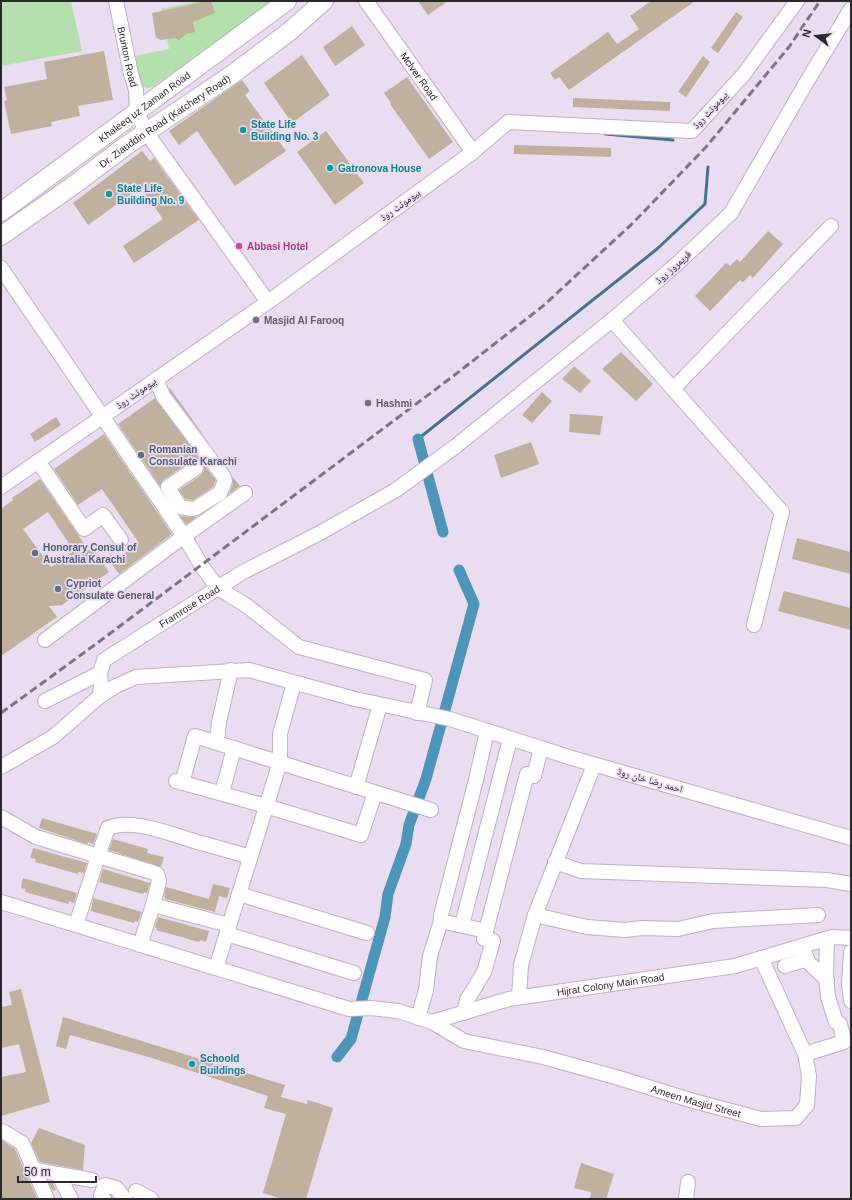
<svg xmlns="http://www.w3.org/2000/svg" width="852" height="1200" viewBox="0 0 852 1200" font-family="Arial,'Noto Naskh Arabic',sans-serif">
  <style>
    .green { fill: #b3e0ad }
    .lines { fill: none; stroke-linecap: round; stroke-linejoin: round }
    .stream { stroke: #447490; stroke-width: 3 }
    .canal { stroke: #4e95ba; stroke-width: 11 }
    .building { fill: #bfb19d; fill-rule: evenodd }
    .minor-casing { stroke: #beb1c4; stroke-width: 16 }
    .major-casing { stroke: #beb1c4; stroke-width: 20 }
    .minor { stroke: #fff; stroke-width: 14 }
    .major { stroke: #fff; stroke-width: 18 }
    .rail { stroke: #7e7582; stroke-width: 3; stroke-dasharray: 8 4; stroke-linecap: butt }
    .culture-dot { fill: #0f9aa8; stroke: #eadcf1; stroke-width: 1.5 }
    .hotel-dot { fill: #d1479c; stroke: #eadcf1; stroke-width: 1.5 }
    .worship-dot { fill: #6b7280; stroke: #eadcf1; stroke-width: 1.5 }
    .service-dot { fill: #5c6f8a; stroke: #eadcf1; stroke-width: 1.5 }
    .labels { text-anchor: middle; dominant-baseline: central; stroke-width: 3.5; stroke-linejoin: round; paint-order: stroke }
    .street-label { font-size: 10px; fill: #2c272e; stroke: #eadcf1 }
    .culture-label { font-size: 10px; font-weight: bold; fill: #0d838f; stroke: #eadcf1; text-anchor: start }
    .hotel-label { font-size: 10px; font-weight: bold; fill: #b23c85; stroke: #eadcf1; text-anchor: start }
    .worship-label { font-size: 10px; font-weight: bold; fill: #5b616d; stroke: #eadcf1; text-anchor: start }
    .service-label { font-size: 10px; font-weight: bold; fill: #4e5e75; stroke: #eadcf1; text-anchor: start }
  </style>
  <rect width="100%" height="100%" fill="#eadcf1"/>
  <path class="green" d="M1,1H71L82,51L1,66Z
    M199,1L211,3L214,1H273L153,87C136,93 136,67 134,56L169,49L161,9Z"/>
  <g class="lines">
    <path class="stream" d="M605,134L673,140
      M418,439L657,249L705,204L708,167"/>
    <path class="canal" d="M418,439L443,532
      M337,1057L351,1039L385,917L388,894L406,844L409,825L426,779L474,604L459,570"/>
  </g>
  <path class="building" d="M199,1H211L215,13L193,22L195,32L186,34L179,40L175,38L161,40L156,38L152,13L199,3Z
    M418,1H448L428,15Z
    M651,1H695L569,90L559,77L555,80L550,73L608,32L617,44L639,29L630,16Z
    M736,12L743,17L718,53L711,48Z
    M352,26L365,45L335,66L323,47Z
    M104,51L113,100L78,106L80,116L51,122L52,126L11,134L4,101L7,100L4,87L47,79L44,62Z
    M302,55L330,95L292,123L264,83Z
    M703,56L710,62L686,97L678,92Z
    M407,77L453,142L429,159L390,104L391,103L384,93Z
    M242,80L250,91L245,95L286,151L235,186L197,131L179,145L169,131Z
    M573,98L670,102V111L573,107Z
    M326,131L364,183L335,205L297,152Z
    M514,145L611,148V157L514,154Z
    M142,151L150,161L154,158L199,220L134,263L123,246L163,219L141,187L88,225L73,203Z
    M768,231L783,244L753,278L750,275L743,282L740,280L710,311L695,296L726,263L730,266L737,259L740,262Z
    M621,352L653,384L636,401L602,369Z
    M574,366L591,381L580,393L562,379Z
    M169,388H170L211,446L170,392Z
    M542,392L552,401L532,423L522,415Z
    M155,398L202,462L196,460L191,461L163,480L160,486L118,424Z
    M570,414L603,416L600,435L569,432Z
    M56,417L61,425L35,442L30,434Z
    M104,434L172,534L119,574L111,563L139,543L102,489L78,505L54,469Z
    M531,442L539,464L501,478L494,455Z
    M203,464L216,480L213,487L193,500L185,499L179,490L201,475L204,471Z
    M232,476L240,486L229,494L233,484Z
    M40,479L89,551L93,548L109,572L62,605L49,606L57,617L1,656V509L13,500L12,498ZM48,512L74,551L51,567L23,529Z
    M180,516L191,517H197L186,524Z
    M797,538L851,552V574L792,559Z
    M784,591L851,608V630L778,611Z
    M42,818L97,834L93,844L88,842L87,844L39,828Z
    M113,839L148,849L147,853L164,857L161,867L109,850Z
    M33,848L87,863L84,873L78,872V874L35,862L36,859L30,858Z
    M103,869L150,883L147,893L144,892L143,894L99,882Z
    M23,878L77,893L74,903L69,901L68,904L25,892L26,889L21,888Z
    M213,884L230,888L227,898L219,896L215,912L165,899L166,898L164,897L166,887L209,899Z
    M93,898L142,912L138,922L135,921L134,923L91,911Z
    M158,917L209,931L206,942L200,940L199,942L156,930L157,928L155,927Z
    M21,989L50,1102L1,1116V1077L26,1072L19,1044L1,1048V1007L12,1005L9,992Z
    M63,1017L285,1085L281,1097L307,1104L308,1100L333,1108L306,1199H279V1198L263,1193L286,1114L264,1108L268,1096L152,1058L70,1035L66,1049L56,1046Z
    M39,1128L85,1145L83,1170L40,1162L31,1143Z
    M1,1140L15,1149L37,1198L1,1199Z
    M581,1163L614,1174L606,1199H590L591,1192L574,1188Z
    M48,1181L52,1182L56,1190L53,1191Z"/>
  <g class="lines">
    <g class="minor-casing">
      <g id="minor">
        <path id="s1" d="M116,1L131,74L136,90L137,112L146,132L268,302"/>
        <path id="s2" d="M366,1L473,152"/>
        <path d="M1,268L184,536L201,565L218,588L247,606L299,647L425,680L417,713"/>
        <path d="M612,320L782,512L754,625"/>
        <path d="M156,379L163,396L223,476L225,481L220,493L196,508L192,509L180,507L168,487L196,468"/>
        <path d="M673,389L831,226"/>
        <path d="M38,461L84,529L103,515L121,540"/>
        <path d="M1,487L268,302L473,152L508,122L692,131L744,74L797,1"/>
        <path d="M45,640L184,536L245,493"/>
        <path d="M100,696L114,687L136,677L249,670L355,699L450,719L572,758L851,838"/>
        <path d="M45,701L100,673"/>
        <path d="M217,742L219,722L231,670"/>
        <path id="s3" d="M1,767L53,737L100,696L101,685L100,673L104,660L243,572L318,534L396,490L456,446L612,320L678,263L731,213L809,78L851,9"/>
        <path d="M176,781L266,806L361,835L375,793"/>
        <path d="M182,783L195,736L431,810"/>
        <path d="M356,787L380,705"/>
        <path d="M222,793L234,748"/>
        <path d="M1,817L36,837L98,856L108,828C132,818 167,833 191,840C211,846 231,851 250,857"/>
        <path d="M555,862L581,871L827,880L851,884"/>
        <path d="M239,894L367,933"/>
        <path id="s4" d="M1,902L349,1009L371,1008L398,1011L432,1022L509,999L735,966L832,937L851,938"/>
        <path d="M153,905L229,925"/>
        <path d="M535,915L587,927L625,930L642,928L678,929L713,921L818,915"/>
        <path d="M441,921L486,931"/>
        <path d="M76,925L98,856L152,872L157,874L159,881L153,905L140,945"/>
        <path d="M462,925L510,739"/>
        <path d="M227,934L354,973"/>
        <path d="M803,946L807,961L827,980"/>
        <path d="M851,952L849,984L851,1001"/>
        <path d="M785,966L807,959"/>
        <path d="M216,968L280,762V734L294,683"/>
        <path d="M519,997L521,965L535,915L594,765"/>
        <path d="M464,1013L467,1000L484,972L493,941L484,939L486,931L527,774L534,776L541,748"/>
        <path d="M418,1018L426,990L430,956L441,921V915L476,780L487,731"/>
        <path id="s5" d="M432,1022L464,1041L543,1057L619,1078L690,1100L761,1119L796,1118L807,1105L809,1076L805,1054L761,958"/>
        <path d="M805,1054L844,1042L840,1024L836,1022L828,997L826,976L827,939"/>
        <path d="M1,1131L4,1132L22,1143L47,1199"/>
        <path d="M33,1169L58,1174L71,1199"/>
        <path d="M58,1174L92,1180"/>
        <path d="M136,1191L151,1199"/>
        <path d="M104,1199L101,1196L105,1185L116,1188L125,1199"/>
        <path d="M686,1199L688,1182"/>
      </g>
    </g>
    <g class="major-casing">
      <g id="major">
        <path id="s6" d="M1,212L287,1"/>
        <path id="s7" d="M1,236L71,187L127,145L230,76L290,31L324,1"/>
      </g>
    </g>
    <use href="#minor" class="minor"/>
    <use href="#major" class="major"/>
    <path class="rail" d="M1,713L96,644L456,374L543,306L633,223L706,147L789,47L820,1"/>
  </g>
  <g class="culture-dot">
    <circle cx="243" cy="130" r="4"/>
    <circle cx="330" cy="168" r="4"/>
    <circle cx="109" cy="194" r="4"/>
    <circle cx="192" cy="1064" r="4"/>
  </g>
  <circle class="hotel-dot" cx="239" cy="246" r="4"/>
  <g class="worship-dot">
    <circle cx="256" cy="320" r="4"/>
    <circle cx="368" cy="403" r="4"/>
  </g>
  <g class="service-dot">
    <circle cx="141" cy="455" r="4"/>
    <circle cx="35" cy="553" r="4"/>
    <circle cx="58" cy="589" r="4"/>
  </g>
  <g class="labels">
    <g class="street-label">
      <text stroke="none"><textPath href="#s1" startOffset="57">Brunton Road</textPath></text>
      <text stroke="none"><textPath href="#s2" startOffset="92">Mclver Road</textPath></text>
      <text stroke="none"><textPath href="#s6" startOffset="178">Khaleeq uz Zaman Road</textPath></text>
      <text transform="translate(710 110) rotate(-47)">بیومونٹ روڈ</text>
      <text stroke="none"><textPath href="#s7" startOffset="200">Dr. Ziauddin Road (Katchery Road)</textPath></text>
      <text transform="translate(400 205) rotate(-36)">بیومونٹ روڈ</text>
      <text transform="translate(673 267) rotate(-42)">فریمروز روڈ</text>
      <text transform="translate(136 393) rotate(-35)">بیومونٹ روڈ</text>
      <text stroke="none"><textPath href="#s3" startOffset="260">Framrose Road</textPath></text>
      <text transform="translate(650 780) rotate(16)">احمد رضا خان روڈ</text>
      <text stroke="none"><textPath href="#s4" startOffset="632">Hijrat Colony Main Road</textPath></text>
      <text stroke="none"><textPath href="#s5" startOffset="277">Ameen Masjid Street</textPath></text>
    </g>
    <g class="culture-label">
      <text x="251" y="124">State Life<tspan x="251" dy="12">Building No. 3</tspan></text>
      <text x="338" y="168">Gatronova House</text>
      <text x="117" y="188">State Life<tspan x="117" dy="12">Building No. 9</tspan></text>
      <text x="200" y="1058">Schoold<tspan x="200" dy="12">Buildings</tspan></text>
    </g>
    <g class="hotel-label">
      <text x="247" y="246">Abbasi Hotel</text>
    </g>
    <g class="worship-label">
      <text x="264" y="320">Masjid Al Farooq</text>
      <text x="376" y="403">Hashmi</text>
    </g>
    <g class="service-label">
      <text x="149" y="449">Romanian<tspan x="149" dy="12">Consulate Karachi</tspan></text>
      <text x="43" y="547">Honorary Consul of<tspan x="43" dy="12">Australia Karachi</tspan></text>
      <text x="66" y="583">Cypriot<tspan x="66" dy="12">Consulate General</tspan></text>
    </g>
  </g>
  <rect width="852" height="1200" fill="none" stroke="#2c272e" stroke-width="4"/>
  <g transform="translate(816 36) rotate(285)" stroke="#eadcf1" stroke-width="3" paint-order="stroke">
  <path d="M0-3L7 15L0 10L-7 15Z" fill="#2c272e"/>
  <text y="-6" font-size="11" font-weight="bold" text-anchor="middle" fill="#2c272e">N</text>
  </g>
  <path d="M18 1176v6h78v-6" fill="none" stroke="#2c272e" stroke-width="2"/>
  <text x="24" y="1176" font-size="12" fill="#2c272e" stroke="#eadcf1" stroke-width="3" paint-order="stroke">50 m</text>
</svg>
